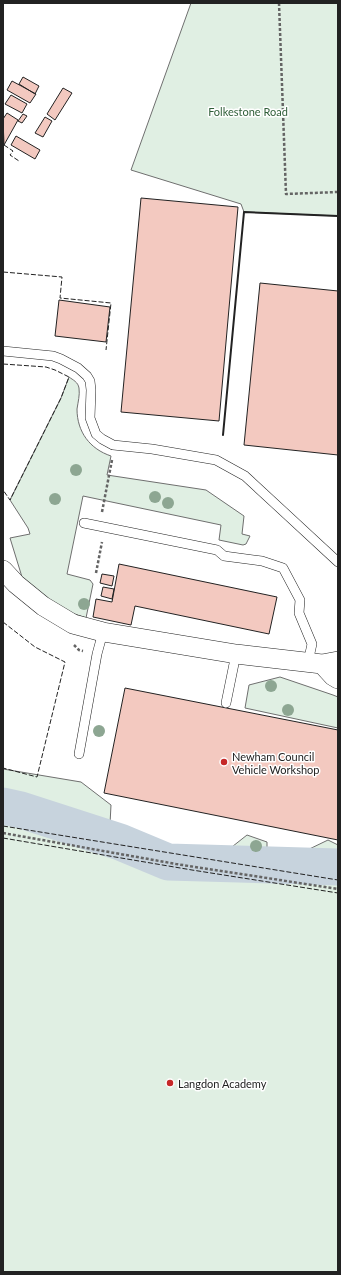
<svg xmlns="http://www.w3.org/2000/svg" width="341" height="1275" viewBox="0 0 341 1275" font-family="Lato,sans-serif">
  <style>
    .green { fill: #e0efe3; stroke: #6f6f6f }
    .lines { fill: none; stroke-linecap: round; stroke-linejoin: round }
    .river { stroke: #c7d3dd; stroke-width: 37 }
    .building { fill: #f3c9c0; stroke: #222 }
    .lane-casing { stroke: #222; stroke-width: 10 }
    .street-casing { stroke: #222; stroke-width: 20 }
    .path { stroke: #646464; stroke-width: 2.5; stroke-dasharray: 3 2; stroke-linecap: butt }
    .lane { stroke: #fff; stroke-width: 9 }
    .street { stroke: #fff; stroke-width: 19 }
    .fence { stroke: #222; stroke-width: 1; stroke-dasharray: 5 2; stroke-linecap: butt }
    .wall { stroke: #222; stroke-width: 2 }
    .tree { fill: #8da692 }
    .poi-dot { fill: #c62828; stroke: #fff; stroke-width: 1.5 }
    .labels { text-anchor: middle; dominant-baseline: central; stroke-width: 3; stroke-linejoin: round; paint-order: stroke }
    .park-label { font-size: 11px; fill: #2f5e38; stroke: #fff }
    .poi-label { font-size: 11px; fill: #222; stroke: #fff; text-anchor: start }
  </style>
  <rect width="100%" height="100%" fill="#fff"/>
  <path class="green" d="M191,3H338V216L244,212L241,204L131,170Z
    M69,377C73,380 78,382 79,388C80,395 78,402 77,409C77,432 90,449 111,456L107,475L206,490L244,516L242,534L250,536L246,544L243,545L219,540L221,525L83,496L67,574L90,580L93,584L86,618L72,613L58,606L33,587L22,577L10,538L30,534L28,528L10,500L61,398Z
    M280,677L333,695L338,697V728L245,708L249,685Z
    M3,769L81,782L111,805L110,824L152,844L223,854L247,835L267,842V855L299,854L328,840L338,845V1272H3Z"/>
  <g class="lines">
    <path class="river" d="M3,806L21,810L120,842L168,862L338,867"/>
  </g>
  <path class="building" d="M23,77L39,86L35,94L19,84Z
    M12,81L36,94L30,103L7,90Z
    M63,88L72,93L55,120L47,114Z
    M11,95L27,104L22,113L5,104Z
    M7,113L18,120L4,145L3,119Z
    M23,114L27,116L22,123L18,121Z
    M45,117L52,121L43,137L35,133Z
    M16,136L40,150L35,159L11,145Z
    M141,198L238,207L219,421L121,412Z
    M260,283L338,291V455L244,445Z
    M59,300L110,307L106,342L55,336Z
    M119,564L277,597L269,634L135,606L131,625L93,617L96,599L112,602Z
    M102,574L114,576L112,586L100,583Z
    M103,587L114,589L112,599L101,596Z
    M125,688L338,730V840L104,793Z"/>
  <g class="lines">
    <g class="lane-casing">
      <path id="lane" d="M3,351L53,356L61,359L78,368L87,376L90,381L91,390L90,418L96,434L102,439L113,445L152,449L216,460L245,476L338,562
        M84,523L217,550L224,556L262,561L283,568L300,600L299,613L312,644L308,662
        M226,703L236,654
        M79,754L97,654L103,632"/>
    </g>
    <g class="street-casing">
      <path id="street" d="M3,570L16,584L43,606L73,624L103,632L236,654L322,664L338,661
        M322,664L333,676L338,679"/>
    </g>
    <path class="path" d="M279,3L286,194L338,192
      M102,512L112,460
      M96,573L102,542
      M74,645L79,650L83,651
      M3,833L176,864L338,889"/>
    <use href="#lane" class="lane"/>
    <use href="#street" class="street"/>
    <path class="fence" d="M4,145L13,151L10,155L19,161
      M3,272L62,277L60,298L111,303L106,350
      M3,364L46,367L55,370L69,377L61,398L10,500L3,490
      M3,622L35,647L65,662L37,777L3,768
      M3,826L338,880
      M3,838L192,870L338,893"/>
    <path class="wall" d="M223,435L244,212L338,216"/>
  </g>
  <g class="tree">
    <circle cx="76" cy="470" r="6"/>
    <circle cx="155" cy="497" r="6"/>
    <circle cx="55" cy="499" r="6"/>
    <circle cx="168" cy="503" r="6"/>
    <circle cx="84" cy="604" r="6"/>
    <circle cx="271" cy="686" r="6"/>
    <circle cx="288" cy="710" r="6"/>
    <circle cx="99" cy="731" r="6"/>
    <circle cx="256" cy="846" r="6"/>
  </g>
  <g class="poi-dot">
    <circle cx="224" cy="762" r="4"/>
    <circle cx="170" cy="1083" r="4"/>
  </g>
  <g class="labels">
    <g class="park-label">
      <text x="248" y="111">Folkestone Road</text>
    </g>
    <g class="poi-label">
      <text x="232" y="756">Newham Council<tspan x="232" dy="13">Vehicle Workshop</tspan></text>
      <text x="178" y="1083">Langdon Academy</text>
    </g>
  </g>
  <rect width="341" height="1275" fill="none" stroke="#222222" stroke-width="8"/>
</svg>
